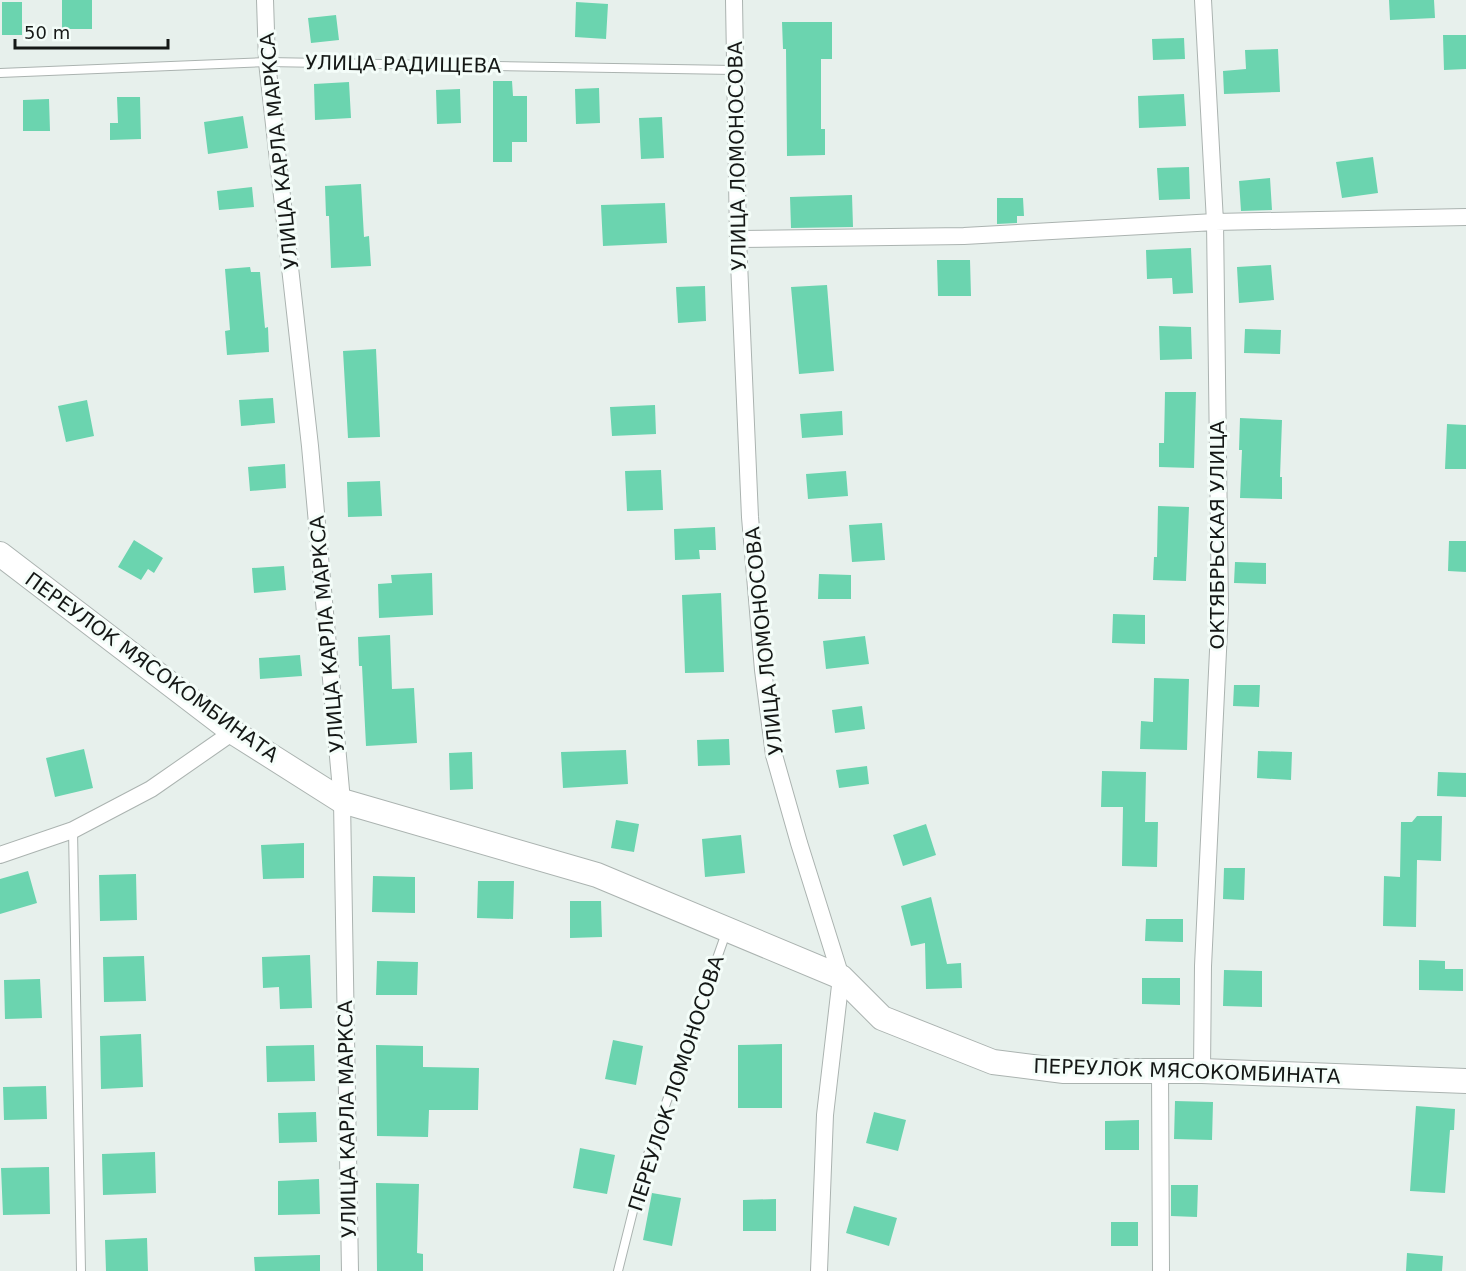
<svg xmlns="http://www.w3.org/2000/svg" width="1466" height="1271" viewBox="0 0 1466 1271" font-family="'DejaVu Sans',sans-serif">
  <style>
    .building { fill: #6bd4af }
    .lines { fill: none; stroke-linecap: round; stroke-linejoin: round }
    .lane-casing { stroke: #abb3b0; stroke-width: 10 }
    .street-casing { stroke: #abb3b0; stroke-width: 18 }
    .secondary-casing { stroke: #abb3b0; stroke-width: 26 }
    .lane { stroke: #fff; stroke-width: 8 }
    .street { stroke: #fff; stroke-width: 16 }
    .secondary { stroke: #fff; stroke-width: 24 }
    .labels { text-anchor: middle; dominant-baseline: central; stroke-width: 6; stroke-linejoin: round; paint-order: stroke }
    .street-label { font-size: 20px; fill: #151816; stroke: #f4fdf9 }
  </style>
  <rect width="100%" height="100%" fill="#e7f0ec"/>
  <path class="building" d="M62,0H92V29H62Z
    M1389,0H1434L1435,18L1390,20Z
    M2,2H22V35H2Z
    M576,2L608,4L606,39L575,37Z
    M336,15L339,40L311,43L308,18Z
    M782,22H832V59H821V129H825V155L787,156L786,49H783Z
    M1443,35H1466V69L1444,70Z
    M1184,38L1185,59L1153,60L1152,39Z
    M1278,49L1280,92L1224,94L1223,71L1246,69L1245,50Z
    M493,81H512L513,96H527V142H512V162H493Z
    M349,82L351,118L315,120L314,84Z
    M599,88L600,123L576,124L575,89Z
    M460,89L461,123L437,124L436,90Z
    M1184,94L1186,126L1139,128L1138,96Z
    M117,97H140L141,139L110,140V123H118Z
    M49,99L50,131H23V100Z
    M243,116L248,148L208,154L204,122Z
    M662,117L664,158L641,159L639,118Z
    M1373,157L1378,193L1342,198L1336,162Z
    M1189,167L1190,199L1159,200L1157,168Z
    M1270,178L1272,210L1241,211L1239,181Z
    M361,184L364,237L369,236L371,266L331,268L329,216H326L325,186Z
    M252,187L254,207L219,210L217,191Z
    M852,195L853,227L791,228L790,197Z
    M997,198H1023L1024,216H1017V223L997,224Z
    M665,203L667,243L603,246L601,205Z
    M1191,248L1193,293L1173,294L1172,278L1147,279L1146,250Z
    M937,260H970L971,296H938Z
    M1271,265L1274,300L1239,303L1237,267Z
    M250,267L251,272H260L265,328L268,327L269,352L227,355L225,331L230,330L225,269Z
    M827,285L834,371L799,374L791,287Z
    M705,286L706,321L678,323L676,287Z
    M1159,326L1191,327L1192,359L1160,360Z
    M1245,329L1281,330L1280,354L1244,353Z
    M376,349L380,437L348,438L343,351Z
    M1165,392H1196L1194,468L1159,467V443H1164Z
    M273,398L275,423L241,426L239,400Z
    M87,400L94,436L66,442L58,406Z
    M655,405L656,434L612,436L610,407Z
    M842,411L843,435L802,438L800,414Z
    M1240,418L1282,420L1280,477H1282V499L1240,498L1242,450H1239Z
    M1447,424L1466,425V469H1445Z
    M285,464L286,488L250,491L248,467Z
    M661,470L663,510L627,511L625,471Z
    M846,471L848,496L808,499L806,474Z
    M380,481L382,516L348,517L347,482Z
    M1158,506L1189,507L1186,581L1153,580L1154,557H1157Z
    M882,523L885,560L852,562L849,525Z
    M715,527L716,550H699L700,559L675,560L674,529Z
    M134,540L163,558L154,573L148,569L141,580L118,567Z
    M1449,541H1466V572L1448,571Z
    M1235,562L1266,563V584L1234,583Z
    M284,566L286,590L254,593L252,568Z
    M432,573L433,615L379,618L378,584L392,583L391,575Z
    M819,574L851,575V599H818Z
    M721,593L724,672L685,673L682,595Z
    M1113,614L1145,615V644L1112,643Z
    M390,635L392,689L414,688L417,743L366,746L362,666H359L358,637Z
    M865,636L869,664L826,669L823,641Z
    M300,655L302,676L260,679L259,658Z
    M1154,678L1189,679L1187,750L1140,749L1141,721L1153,722Z
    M1234,685H1260L1259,707L1233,706Z
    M862,706L865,729L835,733L832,710Z
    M729,739L730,765L698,766L697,740Z
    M84,749L93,788L55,797L46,758Z
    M626,750L628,784L563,788L561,752Z
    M1258,751L1292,752L1291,780L1257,778Z
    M472,752L473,789L450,790L449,753Z
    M867,766L869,784L839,788L836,770Z
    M1102,771L1146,772L1145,822H1158L1157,867L1122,866L1123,807H1101Z
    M1438,772L1466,773V797L1437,796Z
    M1417,816H1442L1441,861L1417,860L1416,927L1383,926L1384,876L1400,877L1401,822H1412Z
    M616,820L639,824L634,852L611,848Z
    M926,824L936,855L903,866L893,835Z
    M741,835L745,873L705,877L702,839Z
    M304,843V878L263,879L261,845Z
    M1224,868H1245L1244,900L1223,899Z
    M28,871L37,903L0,914V879Z
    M136,874L137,920L100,921L99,875Z
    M373,876L415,877V913L372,912Z
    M478,881H514L513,919L477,918Z
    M931,897L947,964L961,963L962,988L926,989L925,943L911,946L901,906Z
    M570,901H601L602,937L570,938Z
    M1146,919H1183V942L1145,941Z
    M310,955L312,1008L280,1009L279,987L263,988L262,957Z
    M144,956L146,1001L104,1002L103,957Z
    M1419,960L1445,961V969H1463V991L1419,990Z
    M377,961L418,962L417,995H376Z
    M1224,970L1262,971V1007L1223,1006Z
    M1142,978H1180V1005L1142,1004Z
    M40,979L42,1018L5,1019L4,980Z
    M141,1034L143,1087L101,1089L100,1036Z
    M613,1040L643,1046L636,1085L605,1079Z
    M782,1044V1108H738V1045Z
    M314,1045L315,1081L267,1082L266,1046Z
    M376,1045L423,1046V1067L479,1068L478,1110H429L428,1137L377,1136Z
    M46,1086L47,1119L4,1120L3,1087Z
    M1175,1101L1213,1102L1212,1140L1174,1139Z
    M1416,1106L1455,1109L1454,1130H1450L1445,1193L1410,1191Z
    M316,1112L317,1142L279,1143L278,1113Z
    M874,1112L906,1120L898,1151L866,1143Z
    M1139,1120V1150H1105V1121Z
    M580,1148L615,1155L607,1194L573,1188Z
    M155,1152L156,1193L103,1195L102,1154Z
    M49,1167L50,1214L3,1215L1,1168Z
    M319,1179L320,1214L278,1215V1181Z
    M376,1183L419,1184L417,1253L423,1254V1271H377Z
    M1171,1185H1198L1197,1217L1171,1216Z
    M652,1193L681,1198L672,1246L643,1240Z
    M776,1199V1231H743V1200Z
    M854,1206L897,1218L889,1246L846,1233Z
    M1111,1222H1138V1246H1111Z
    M147,1238L148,1271H106L105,1240Z
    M1407,1253L1443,1256L1442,1271H1406Z
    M320,1255V1271H255L254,1257Z"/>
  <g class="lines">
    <g class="lane-casing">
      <path id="lane" d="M0,73L267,62L734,70
        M73,830L81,1271
        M618,1271L645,1163L727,930"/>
    </g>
    <g class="street-casing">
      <path id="street" d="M265,0L267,62L310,446L342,801L350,1271
        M734,0L738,239L750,517L763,670L774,755L799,843L841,977L825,1115L819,1271
        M738,239L964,236L1215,222L1466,217
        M0,855L73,830L151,789L233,732
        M1160,1071L1161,1271
        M1202,1071L1203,966L1220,609L1215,222L1203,0"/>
    </g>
    <g class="secondary-casing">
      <path id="secondary" d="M0,554L233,732L342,801L597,875L841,977L882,1018L993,1062L1064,1071H1202L1466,1081"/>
    </g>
    <use href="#lane" class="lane"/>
    <use href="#street" class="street"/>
    <use href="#secondary" class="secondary"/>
  </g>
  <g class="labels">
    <g class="street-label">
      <text transform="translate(403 64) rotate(1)">УЛИЦА РАДИЩЕВА</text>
      <text transform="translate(279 151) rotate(-96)">УЛИЦА КАРЛА МАРКСА</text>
      <text transform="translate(737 156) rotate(-91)">УЛИЦА ЛОМОНОСОВА</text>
      <text transform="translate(1217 535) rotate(-90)">ОКТЯБРЬСКАЯ УЛИЦА</text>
      <text transform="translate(327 634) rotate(-95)">УЛИЦА КАРЛА МАРКСА</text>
      <text transform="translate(764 641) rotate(-96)">УЛИЦА ЛОМОНОСОВА</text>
      <text transform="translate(152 667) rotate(36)">ПЕРЕУЛОК МЯСОКОМБИНАТА</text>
      <text transform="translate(1187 1071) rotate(2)">ПЕРЕУЛОК МЯСОКОМБИНАТА</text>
      <text transform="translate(676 1083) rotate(-72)">ПЕРЕУЛОК ЛОМОНОСОВА</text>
      <text transform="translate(347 1119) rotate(-91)">УЛИЦА КАРЛА МАРКСА</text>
    </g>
  </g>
  <path d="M15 39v9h153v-9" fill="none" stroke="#151816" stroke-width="3"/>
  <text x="24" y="39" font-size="18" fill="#151816" stroke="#f4fdf9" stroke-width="4.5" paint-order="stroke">50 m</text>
</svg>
